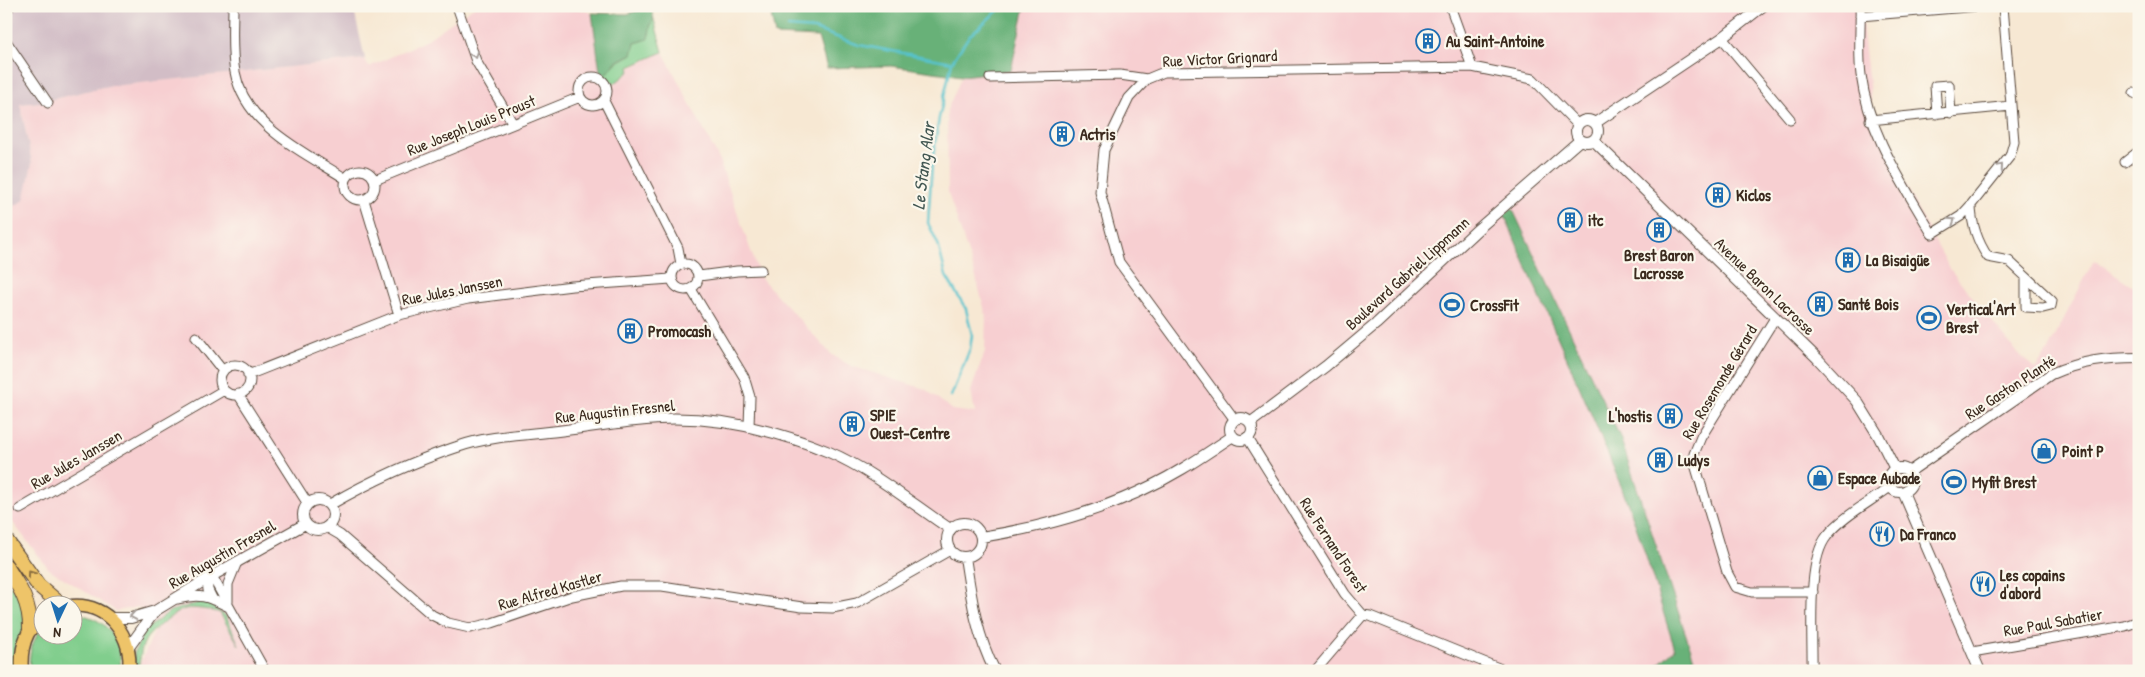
<svg xmlns="http://www.w3.org/2000/svg" width="2145" height="677" viewBox="0 0 2145 677" font-family="'Patrick Hand',sans-serif">
  <style>
    .built { fill: #f7cfd1 }
    .industrial { fill: #d2bdc6 }
    .green { fill: #81ce8d; stroke: #5e7c56 }
    .forest { fill: #68b178; stroke: #526e4b }
    .lines { fill: none; stroke-linecap: round; stroke-linejoin: round }
    .stream { stroke: #56c3cd; stroke-width: 2.5 }
    .minor-casing { stroke: #574639; stroke-width: 11 }
    .tertiary-casing { stroke: #574639; stroke-width: 12 }
    .primary-casing { stroke: #574639; stroke-width: 15 }
    .trunk-casing { stroke: #574639; stroke-width: 16 }
    .minor { stroke: #fff; stroke-width: 9 }
    .tertiary { stroke: #fff; stroke-width: 10 }
    .primary { stroke: #eec469; stroke-width: 12 }
    .trunk { stroke: #eec469; stroke-width: 14 }
    .oneway { stroke: #a79f9a }
    .oneway2 { stroke: #8c6f40 }
    .labels { text-anchor: middle; dominant-baseline: central; stroke-width: 4.5; stroke-linejoin: round; paint-order: stroke }
    .poi-label { font-size: 16px; font-weight: bold; fill: #3b2a1e; stroke: #fbf7ec; text-anchor: start }
    .street-label { font-size: 16px; fill: #3b2a1e; stroke: #fbf7ec }
    .water-label { font-size: 18px; font-style: italic; fill: #435853; stroke: #fbf7ec }
  </style>
  <rect width="100%" height="100%" fill="#fbf7ec"/>
  <filter id="ink" filterUnits="userSpaceOnUse"><feTurbulence type="fractalNoise" baseFrequency=".02" numOctaves="2"/><feDisplacementMap in="SourceGraphic" scale="10" xChannelSelector="R" yChannelSelector="G"/><feConvolveMatrix kernelMatrix="1 2 1 2 8 2 1 2 1" color-interpolation-filters="sRGB"/></filter>
  <filter id="wash" filterUnits="userSpaceOnUse"><feTurbulence type="fractalNoise" baseFrequency=".0096" numOctaves="4" result="noise"/><feDisplacementMap in="SourceGraphic" scale="20" xChannelSelector="R" yChannelSelector="G"/><feGaussianBlur stdDeviation="1.12" result="paint"/><feColorMatrix in="noise" values="0 0 0 0 0 0 0 0 0 0 0 0 0 0 0 0 0 1.4 0 .05"/><feComposite in="paint" operator="in"/></filter>
  <g filter="url(#wash)">
    <rect width="100%" height="100%" fill="#f7e8d3"/>
    <path class="built" d="M475,6H571L592,13L600,72L613,83L629,68L663,52L718,157L760,277L832,355L851,366L925,389L953,410L975,413L971,391L985,351L986,315L975,274L948,193L947,110L962,76L1011,70L1025,6H1860L1873,119L1919,212L1950,269L2020,356L2036,369L2048,350L2094,260L2133,286H2139V671H137L155,630L139,607L116,611L49,569L6,514V210L23,201L32,163L20,104L41,102L103,87L365,59L369,67L425,41Z"/>
    <path class="industrial" d="M6,6H353L365,59L103,87L41,102L20,104L32,163L25,197L23,201L6,210Z"/>
    <path class="green" d="M654,20L663,52L629,67L630,71L614,84L604,76L616,63L632,54L635,43L648,39L651,23Z
      M10,585L20,597L26,626L17,643L14,671H6V588Z
      M205,601L226,616L239,645L220,613C211,610 194,607 185,609C175,612 149,632 145,641C140,650 141,661 137,671H134V654L143,632L170,611Z
      M73,614C104,615 124,639 120,671H30C28,654 32,641 42,628V634H72Z"/>
    <path class="forest" d="M809,6H1025L1011,70L962,76L891,66L827,68L818,37L775,35L771,15H811Z
      M651,7L654,20L651,23L648,39L635,43L632,54L616,62L604,76L600,72L592,13L627,14Z
      M1512,208L1620,437L1698,671H1651L1675,649C1658,598 1644,544 1624,494C1587,399 1543,308 1504,214Z"/>
    <g class="lines">
      <path class="stream" d="M788,27L814,29L859,45L952,62
        M951,396L970,349L972,335L966,309L946,276L938,244L928,223L932,164L939,118L952,62L969,36L1003,6"/>
    </g>
  </g>
  <g filter="url(#ink)">
    <g class="lines">
      <g class="minor-casing">
        <path id="minor" d="M233,6C233,27 231,51 235,72C245,126 304,152 346,179
          M457,6L476,61L513,124
          M1450,6L1472,67
          M1860,6C1861,29 1858,52 1861,75C1869,135 1903,183 1932,234L1961,216L1971,205L2010,156L2014,142L2003,6
          M2138,6H2139
          M6,10L10,6
          M1860,16L1979,6
          M1722,38L1790,119
          M6,41L48,103
          M579 91a14 14 0 1 1 28 0a14 14 0 1 1-28 0Z
          M990,78L1120,75L1147,79
          M2134,93L2139,95
          M604,101L678,248L681,264
          M1937,114L1935,86L1949,85L1951,113
          M1870,120L2011,106
          M2125,162L2139,151
          M345 185a15 15 0 1 1 30 0a15 15 0 1 1-30 0Z
          M375,180L580,97
          M364,200L399,315
          M1971,205C1971,223 1978,243 1988,257L2009,261L2052,301L2051,306L2043,308L2026,307V278
          M672 277a13 13 0 1 1 26 0a13 13 0 1 1-26 0Z
          M699,276L737,271L761,270
          M691,289L744,377L750,397L749,426
          M1775,318L1701,437L1694,454V461L1727,572L1735,587L1752,592H1813
          M196,337L223,371
          M220 380a15 15 0 1 1 30 0a15 15 0 1 1-30 0Z
          M248,375L399,315L468,299L572,286L671,279
          M238,394L308,504
          M1235,420L1119,262L1100,192L1104,150L1129,98L1147,79L1164,72L1472,67L1533,79L1578,125
          M1247,437L1345,594L1363,615L1370,616L1506,671
          M20,509L224,390
          M328,528L340,535L432,615L448,623L470,628L492,623L572,596L621,586H662L802,607L832,608L857,603L950,550
          M212,576L265,671
          M207,579L208,590L213,600
          M178,599C200,593 208,597 229,607
          M228,602V584L237,562
          M1972,652L2125,626L2139,621
          M1315,671L1363,615
          M1812,671C1813,638 1806,561 1827,536C1843,516 1869,503 1890,487"/>
      </g>
      <g class="tertiary-casing">
        <path id="tertiary" d="M1576 131a11 11 0 1 1 22 0a11 11 0 1 1-22 0Z
          M1595,123L1722,38L1763,6
          M1594,141L1817,358L1857,401L1878,435L1895,469
          M1230 429a11 11 0 1 1 22 0a11 11 0 1 1-22 0Z
          M1250,423L1326,366L1376,324L1478,229L1580,140
          M1888 480a12 12 0 1 1 24 0a12 12 0 1 1-24 0Z
          M1909,472L2051,374C2080,361 2107,358 2139,358
          M1903,492L1980,671
          M303 515a15 15 0 1 1 30 0a15 15 0 1 1-30 0Z
          M329,505C371,481 411,462 457,447C488,436 524,435 558,431C591,427 625,421 659,419C718,416 775,430 829,452C873,471 911,503 950,529
          M947 540a17 17 0 1 1 34 0a17 17 0 1 1-34 0Z
          M981,537C1051,526 1121,506 1182,469C1199,459 1216,447 1233,436
          M965,557C971,596 976,635 995,671
          M111,618H131L155,611L212,576L305,524
          M129,647L155,611"/>
      </g>
      <g class="primary-casing">
        <path id="primary" d="M72,606C109,603 133,637 129,671
          M22,671C20,651 25,629 42,617"/>
      </g>
      <g class="trunk-casing">
        <path id="trunk" d="M6,540L38,585L60,604
          M6,566C19,586 31,604 30,629"/>
      </g>
      <use href="#minor" class="minor"/>
      <use href="#tertiary" class="tertiary"/>
      <use href="#primary" class="primary"/>
      <use href="#trunk" class="trunk"/>
    </g>
    <defs><path id="oneway-chevron" d="M-2-3.5L2.5 0L-2 3.5" fill="none" stroke-width="1.6" stroke-linecap="round" stroke-linejoin="round" transform="scale(1.25)"/></defs>
    <g class="oneway">
      <use href="#oneway-chevron" transform="translate(475 55) rotate(68)"/>
      <use href="#oneway-chevron" transform="translate(2000 167) rotate(-50)"/>
      <use href="#oneway-chevron" transform="translate(1952 221) rotate(-33)"/>
      <use href="#oneway-chevron" transform="translate(133 616) rotate(170)"/>
    </g>
    <use class="oneway2" href="#oneway-chevron" transform="translate(31 574) rotate(-125)"/>
  </g>
  <defs>
    <g id="building-ring" transform="scale(1.25)"><circle r="9.5" fill="#fbf7ec" stroke="#1f6fb2" stroke-width="1.5"/><path d="M-4-6H4V6H1V3H-1V6H-4ZM-2.5-4.3h1.7v1.8h-1.7ZM.8-4.3h1.7v1.8H.8ZM-2.5-1h1.7V.8h-1.7ZM.8-1h1.7V.8H.8Z" fill="#1f6fb2"/></g>
    <g id="stadium-ring" transform="scale(1.25)"><circle r="9.5" fill="#fbf7ec" stroke="#1f6fb2" stroke-width="1.5"/><path d="M0-5a6.5 5 0 1 0 0 10a6.5 5 0 1 0 0-10ZM-3.5-1.8h7v3.6h-7Z" fill="#1f6fb2"/></g>
    <g id="shop-ring" transform="scale(1.25)"><circle r="9.5" fill="#fbf7ec" stroke="#1f6fb2" stroke-width="1.5"/><path d="M-5-2.5h2.3a2.7 3.5 0 0 1 5.4 0H5L5.5 6h-11ZM-1.5-2.5h3a1.5 2.3 0 0 0-3 0Z" fill="#1f6fb2"/></g>
    <g id="restaurant-ring" transform="scale(1.25)"><circle r="9.5" fill="#fbf7ec" stroke="#1f6fb2" stroke-width="1.5"/><path d="M-5-6h1v4h1v-4h1v4h1v-4h1v5L-1.5 .5V6h-2V.5L-5-1ZM5-6V6H3V1.5H1.5Q1.5-4 5-6Z" fill="#1f6fb2"/></g>
  </defs>
  <g fill-rule="evenodd">
    <use href="#building-ring" x="1428" y="41"/>
    <use href="#building-ring" x="1062" y="134"/>
    <use href="#building-ring" x="1718" y="195"/>
    <use href="#building-ring" x="1570" y="220"/>
    <use href="#building-ring" x="1659" y="230"/>
    <use href="#building-ring" x="1848" y="260"/>
    <use href="#building-ring" x="1820" y="304"/>
    <use href="#stadium-ring" x="1452" y="305"/>
    <use href="#stadium-ring" x="1929" y="318"/>
    <use href="#building-ring" x="630" y="331"/>
    <use href="#building-ring" x="1670" y="416"/>
    <use href="#building-ring" x="852" y="424"/>
    <use href="#shop-ring" x="2044" y="451"/>
    <use href="#building-ring" x="1660" y="460"/>
    <use href="#shop-ring" x="1820" y="478"/>
    <use href="#stadium-ring" x="1954" y="482"/>
    <use href="#restaurant-ring" x="1882" y="534"/>
    <use href="#restaurant-ring" x="1983" y="584"/>
  </g>
  <g class="labels">
    <g class="poi-label">
      <text x="1446" y="41">Au Saint-Antoine</text>
      <text x="1080" y="134">Actris</text>
      <text x="1736" y="195">Kiclos</text>
      <text x="1588" y="220">itc</text>
      <text x="1659" y="255" text-anchor="middle">Brest Baron<tspan x="1659" dy="18">Lacrosse</tspan></text>
      <text x="1866" y="260">La Bisaigüe</text>
      <text x="1838" y="304">Santé Bois</text>
      <text x="1470" y="305">CrossFit</text>
      <text x="1946" y="309">Vertical'Art<tspan x="1946" dy="18">Brest</tspan></text>
      <text x="648" y="331">Promocash</text>
      <text x="870" y="415">SPIE<tspan x="870" dy="18">Ouest-Centre</tspan></text>
      <text x="1652" y="416" text-anchor="end">L'hostis</text>
      <text x="2062" y="451">Point P</text>
      <text x="1678" y="460">Ludys</text>
      <text x="1838" y="478">Espace Aubade</text>
      <text x="1972" y="482">Myfit Brest</text>
      <text x="1900" y="534">Da Franco</text>
      <text x="2000" y="575">Les copains<tspan x="2000" dy="18">d'abord</tspan></text>
    </g>
    <g class="street-label">
      <text transform="translate(1220 58) rotate(-3)">Rue Victor Grignard</text>
      <text transform="translate(471 125) rotate(-22)">Rue Joseph Louis Proust</text>
      <text transform="translate(1407 273) rotate(-42)">Boulevard Gabriel Lippmann</text>
      <text transform="translate(1765 286) rotate(44)">Avenue Baron Lacrosse</text>
      <text transform="translate(452 290) rotate(-11)">Rue Jules Janssen</text>
      <text transform="translate(1719 382) rotate(-59)">Rue Rosemonde Gérard</text>
      <text transform="translate(2010 387) rotate(-33)">Rue Gaston Planté</text>
      <text transform="translate(615 411) rotate(-6)">Rue Augustin Fresnel</text>
      <text transform="translate(76 459) rotate(-30)">Rue Jules Janssen</text>
      <text transform="translate(1334 545) rotate(57)">Rue Fernand Forest</text>
      <text transform="translate(222 554) rotate(-30)">Rue Augustin Fresnel</text>
      <text transform="translate(550 590) rotate(-16)">Rue Alfred Kastler</text>
      <text transform="translate(2053 622) rotate(-10)">Rue Paul Sabatier</text>
    </g>
    <g class="water-label">
      <text transform="translate(923 166) rotate(-83)">Le Stang Alar</text>
    </g>
  </g>
  <rect width="2145" height="677" fill="none" stroke="#fbf7ec" stroke-width="25"/>
  <g transform="translate(58 620) rotate(184)"><circle r="24" fill="#fbf7ec" stroke="#aea59a"/>
  <path d="M0-4L9 19L0 12L-9 19Z" fill="#1f6fb2"/>
  <text y="-8" font-size="14" font-weight="bold" text-anchor="middle" fill="#3b2a1e">N</text>
  </g>
</svg>
